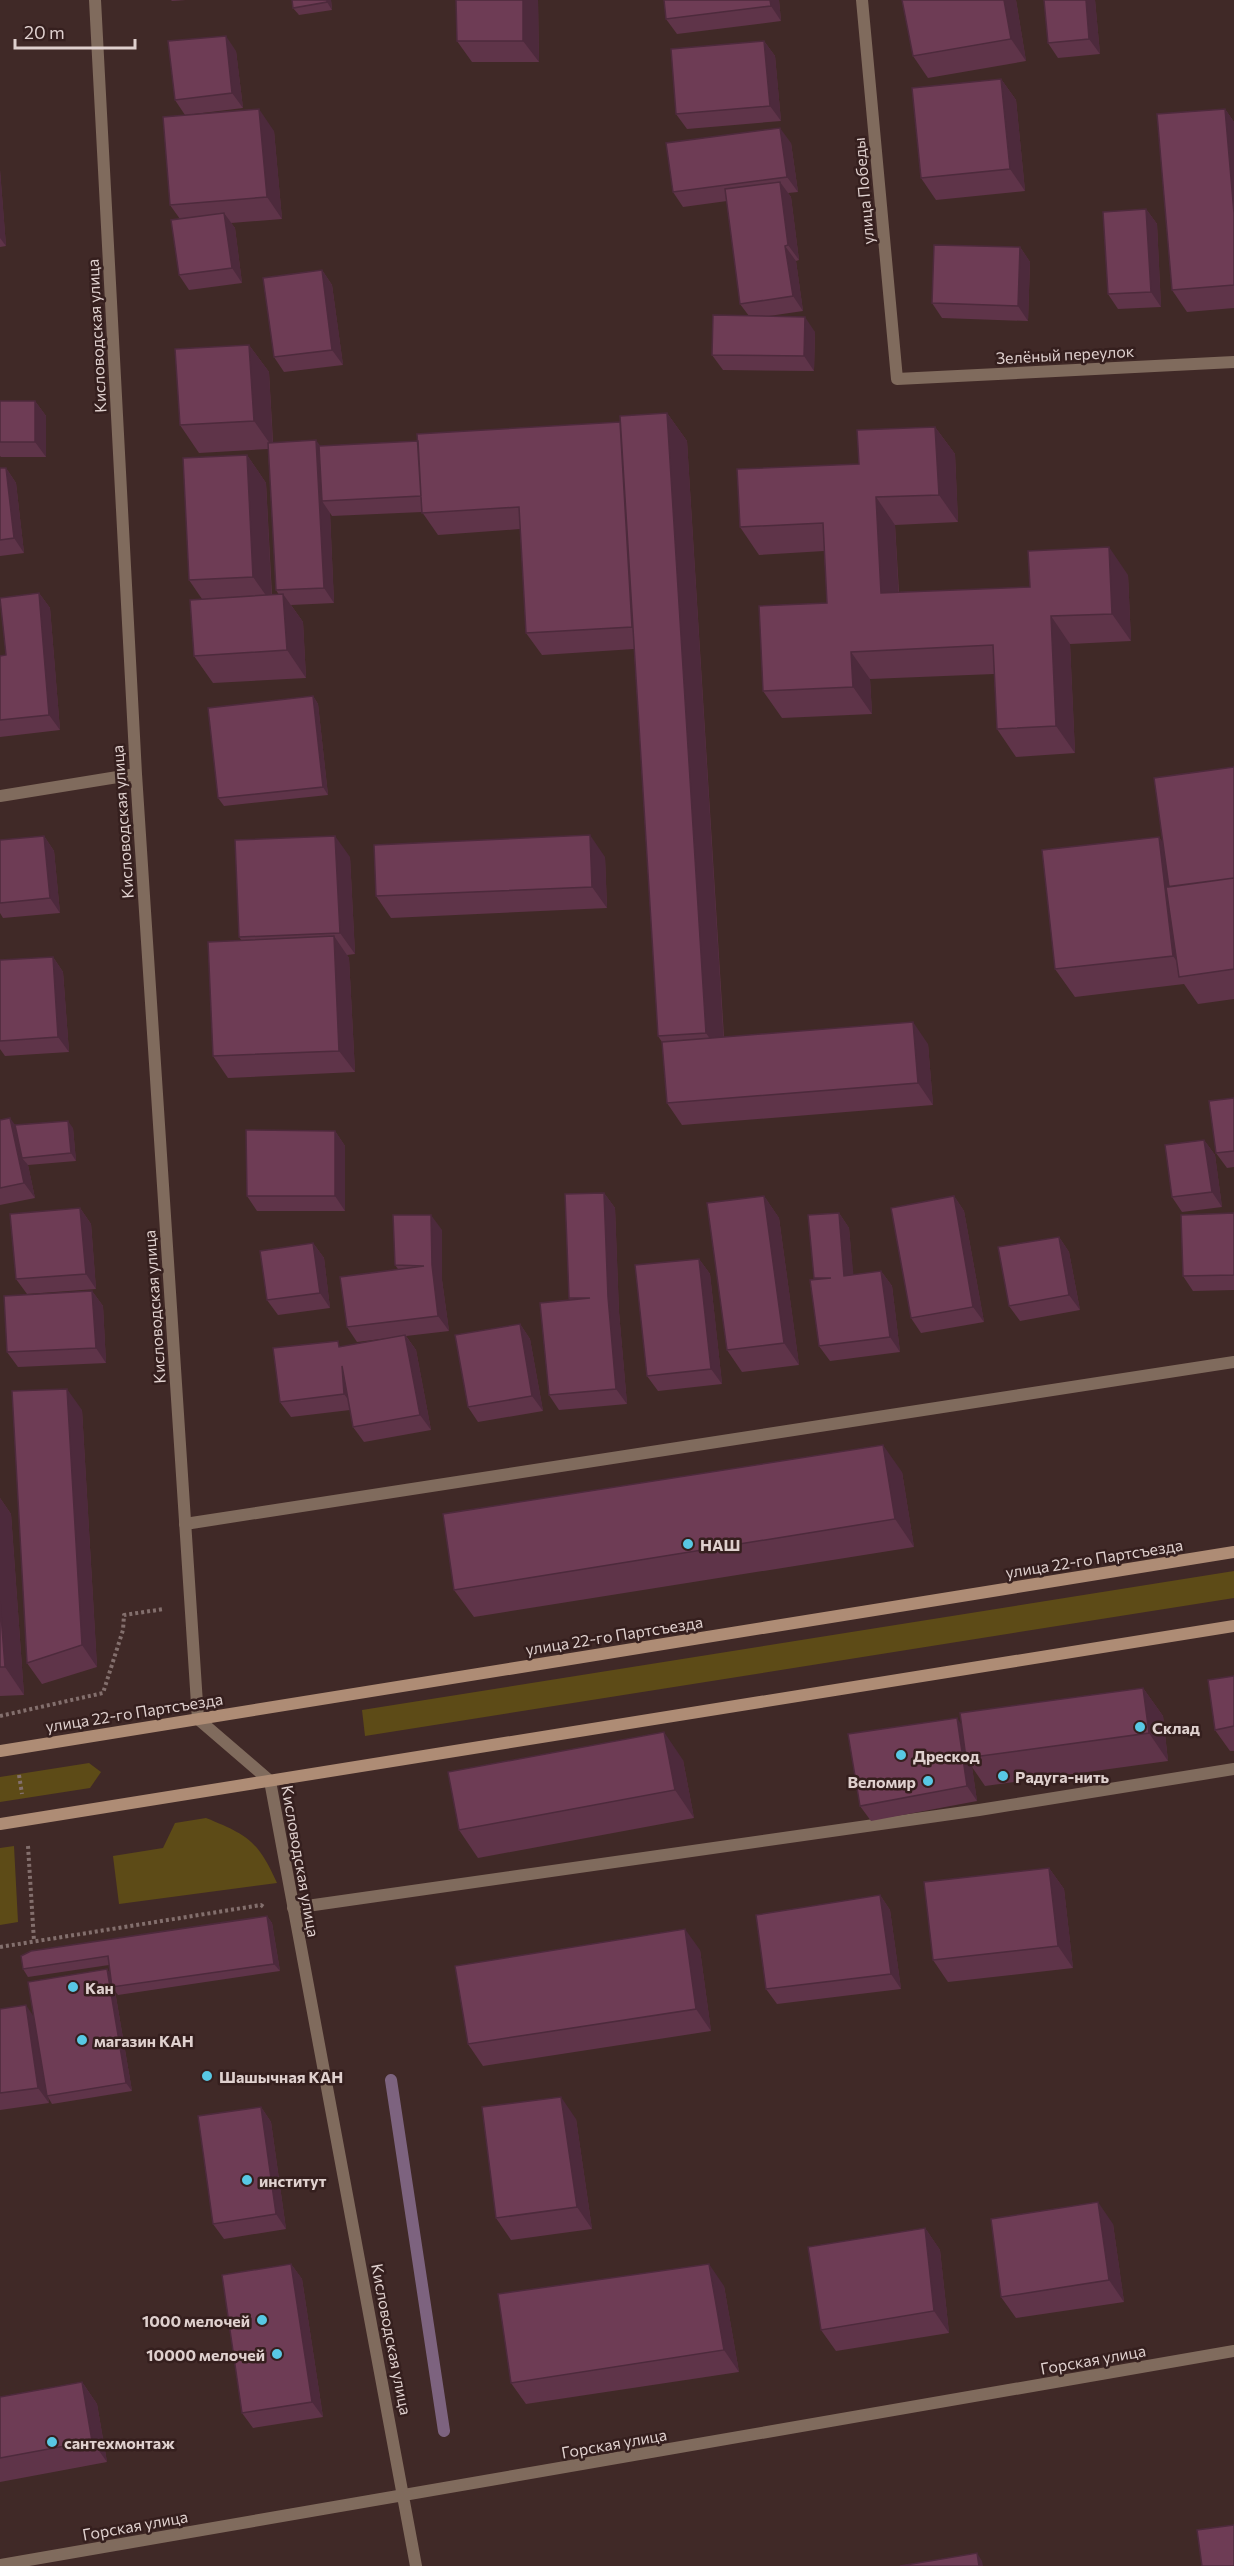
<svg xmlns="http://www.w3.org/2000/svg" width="1234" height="2566" viewBox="0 0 1234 2566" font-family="Commissioner,sans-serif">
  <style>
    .green { fill: #5d4b17 }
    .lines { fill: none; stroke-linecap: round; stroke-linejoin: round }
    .stream { stroke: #7d637f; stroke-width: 12 }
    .path { stroke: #836f6d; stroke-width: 4; stroke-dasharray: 3 3; stroke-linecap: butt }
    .service { stroke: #806b5d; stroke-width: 12 }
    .minor { stroke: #806b5d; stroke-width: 12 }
    .secondary { stroke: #ae8c75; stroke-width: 12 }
    .wall { fill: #5f3449 }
    .shaded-wall { fill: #4d2a3c }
    .building { fill: #6e3c55; stroke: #4d2a3c; stroke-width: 1.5 }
    .poi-dot { fill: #58c8e4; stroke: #351f1e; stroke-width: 2 }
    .labels { text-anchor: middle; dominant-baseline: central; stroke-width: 5; stroke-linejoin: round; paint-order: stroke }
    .street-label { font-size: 16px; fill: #dfd0ce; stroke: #351f1e }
    .poi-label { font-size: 16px; font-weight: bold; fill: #dfd0ce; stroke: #351f1e; text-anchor: start }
  </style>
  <rect width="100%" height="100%" fill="#402927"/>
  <path class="green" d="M1234,1571V1598L365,1736L362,1710Z
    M89,1763L101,1772L90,1788L0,1802V1777Z
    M206,1818C248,1835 258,1841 277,1883L119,1904L113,1856L163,1848L175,1823Z
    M14,1846L18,1922L0,1925V1848Z"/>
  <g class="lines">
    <path class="stream" d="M391,2080L444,2431"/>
    <path class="path" d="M0,1716L103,1693L123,1630L124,1615L164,1609
      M19,1775L22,1794
      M28,1846L34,1941
      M0,1947L261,1905L265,1908"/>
    <path class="service" d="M185,1524L1234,1362
      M293,1908L979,1810L1234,1769"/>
    <path class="minor" d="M95,0L136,774L198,1719L270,1781L416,2566
      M862,0L897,379L1234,362
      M0,796L136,774
      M0,2565L1234,2351"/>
    <path class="secondary" d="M0,1751L1234,1552
      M0,1824L1234,1626"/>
  </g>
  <path class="wall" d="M171,0H186L172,1Z
    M292,0H331L332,10L299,15L293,8Z
    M456,0H538L539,62H472L457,41Z
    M664,0H779L781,21L677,34L666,19Z
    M1016,0L1026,61L928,78L913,56Z
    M1044,0H1095L1100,54L1058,58L1048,43Z
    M764,41L775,56L781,121L687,129L676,114Z
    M236,51L243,108L186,115L274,131L282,219L231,223L235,228L242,283L189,290L179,275L180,219L170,205L185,115L175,100Z
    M1001,79L1016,100L1025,191L936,200L921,178Z
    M1225,109L1234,122V308L1187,312L1172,290Z
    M791,143L798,192L788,193L791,197L799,260L796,261L803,311L769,316L815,332L814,371L723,370L712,355L749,316L740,304L727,201L683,207L673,192Z
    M0,170L6,246L0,247Z
    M1146,209L1157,224L1161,307L1118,309L1108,294Z
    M1020,247L1030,262L1028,321L942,318L932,303Z
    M322,270L332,285L343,365L284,372L274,357Z
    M249,345L269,372L273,442L321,446L418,441L620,422L667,413L687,441L724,1037L928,1044L933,1105L682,1125L667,1103L662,1042L658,1036L634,649L542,655L526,633L520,529L438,535L422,512L332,516L330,513L334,603L291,605L303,622L306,678L213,683L194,656L202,599L189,580L247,455L266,483L272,595H279L276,590L268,449L199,453L180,425Z
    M0,401H35L46,416V457H1L0,456Z
    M935,427L955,454L958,522L895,525L899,592L1030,587L1128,575L1131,641L1070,644L1075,753L1016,757L997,729L994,674L870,679L872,714L782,718L763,691L827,603L824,551L759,555L740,527L859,464Z
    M0,468H6L16,483L24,553L0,556Z
    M39,593L50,608L60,730L0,737V656L6,655Z
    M313,696L318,704L328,795L224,806L218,798Z
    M1234,767V999L1198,1004L1184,984L1075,997L1055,969L1159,837L1163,843Z
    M44,836L54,851L60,913L3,918L0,913V840Z
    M350,857L355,954L347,955L349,958L355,1072L228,1078L213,1056L242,941L239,937Z
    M605,857L607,908L391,918L376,896Z
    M53,957L63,972L69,1052L5,1056L0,1049V960Z
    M1234,1098V1167L1227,1168L1216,1153Z
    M0,1120L15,1125L73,1128L76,1161L28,1165L35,1198L0,1205Z
    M335,1131L345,1146V1211H257L247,1196Z
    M1204,1140L1215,1155L1222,1207L1182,1212L1172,1197Z
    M604,1193L615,1208L619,1312L627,1404L559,1410L549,1395L570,1300L569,1298Z
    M764,1196L779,1218L799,1365L742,1372L727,1350Z
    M954,1196L964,1211L984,1322L921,1333L911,1318Z
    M80,1208L91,1224L96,1289L27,1294L16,1279Z
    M839,1213L849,1228L853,1275L881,1271L892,1286L900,1352L830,1361L819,1346L815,1280L814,1278Z
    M1234,1213V1290L1193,1291L1183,1276Z
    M442,1230V1280L449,1331L406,1336L416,1350L431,1430L364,1442L353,1427L350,1410L291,1417L280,1402L389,1338L357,1342L347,1327L398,1269L395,1265Z
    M1059,1237L1069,1252L1080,1310L1020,1321L1009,1306Z
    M313,1243L324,1258L330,1308L278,1315L267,1300Z
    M699,1259L710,1274L722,1384L658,1391L647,1376Z
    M92,1291L103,1306L106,1363L18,1367L7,1352Z
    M520,1324L530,1339L543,1411L478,1422L468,1407Z
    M82,1410L97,1667L42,1684L27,1663Z
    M902,1472L914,1547L474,1617L454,1590Z
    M0,1498L11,1514L24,1695L0,1696Z
    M1234,1676V1751H1230L1215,1730Z
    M1143,1688L1163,1716L1168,1761L985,1786L972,1767L977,1801L871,1821L860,1806L961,1725Z
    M683,1760L694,1818L478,1858L459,1830Z
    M1049,1868L1064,1889L1073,1968L948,1982L933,1960Z
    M880,1895L890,1910L901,1989L777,2004L766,1989Z
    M267,1916L272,1923L280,1971L118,1995L115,1991L132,2091L52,2104L48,2097L49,2103L0,2110V2009L34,2017L107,1969L110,1974L109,1965L28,1977L23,1969Z
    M700,1950L711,2031L483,2066L468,2044Z
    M261,2107L271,2122L286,2229L224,2239L213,2224Z
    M576,2119L592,2229L511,2240L496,2218Z
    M1113,2224L1124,2302L1016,2318L1001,2297Z
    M925,2228L940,2250L949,2333L836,2351L821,2330Z
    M291,2264L302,2279L323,2417L253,2428L242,2413Z
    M724,2286L739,2372L526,2404L511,2383Z
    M82,2382L97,2404L107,2462L0,2482V2397Z"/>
  <path class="shaded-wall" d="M327,0H331L332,10L327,2Z
    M523,0H538L539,62L523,41Z
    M770,0H779L781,21L771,6Z
    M1004,0H1016L1026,61L1011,39Z
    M1086,0H1095L1100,54L1089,39Z
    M226,36L236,51L243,108L232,93Z
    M764,41L775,56L781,121L770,106Z
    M1001,79L1016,100L1025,191L1010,169Z
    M259,109L274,131L282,219L267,197Z
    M1225,109L1234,122V213Z
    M780,128L791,143L798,192L787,177Z
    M0,170L6,246L0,238Z
    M780,182L791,197L799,260L788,245Z
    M1146,209L1157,224L1161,307L1151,292Z
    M224,213L235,228L242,283L232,268Z
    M785,246L796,261L803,311L793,296Z
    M1020,247L1030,262L1028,321L1018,306Z
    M322,270L332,285L343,365L332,350Z
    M805,317L815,332L814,371L804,356Z
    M249,345L269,372L273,448L254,421Z
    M35,401L46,416V457L35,442Z
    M667,413L687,441L725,1061L706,1033Z
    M935,427L955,454L958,522L939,495Z
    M316,440L327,455L322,501L330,513L334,603L324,588Z
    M247,455L266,483L272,604L253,577Z
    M6,468L16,483L24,553L14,538Z
    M876,497L895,525L900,621L881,593Z
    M1109,547L1128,575L1131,641L1112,614Z
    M39,593L50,608L60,730L49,715Z
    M283,594L303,622L306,678L287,650Z
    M1051,616L1070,644L1075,753L1056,726Z
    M851,652L870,679L872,714L853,687Z
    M313,696L318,704L328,795L323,787Z
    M590,835L605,857L607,908L592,887Z
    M44,836L54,851L60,913L50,898Z
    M335,836L350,857L355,954L340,933Z
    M1159,837L1178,865L1187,976L1173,956Z
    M334,936L349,958L355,1072L339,1051Z
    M53,957L63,972L69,1052L58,1037Z
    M913,1022L928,1044L933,1105L918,1083Z
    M10,1118L21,1133L22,1158L28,1165L35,1198L24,1183Z
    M68,1121L73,1128L76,1161L71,1153Z
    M335,1131L345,1146V1211L335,1196Z
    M1204,1140L1215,1155L1222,1207L1212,1192Z
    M604,1193L615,1208L619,1312L627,1404L616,1389L608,1297Z
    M764,1196L779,1218L799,1365L784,1343Z
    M954,1196L964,1211L984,1322L973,1307Z
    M80,1208L91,1224L96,1289L86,1274Z
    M839,1213L849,1228L855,1291L844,1276Z
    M431,1215L442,1230V1280L449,1331L438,1316L432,1265Z
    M1059,1237L1069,1252L1080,1310L1069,1295Z
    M313,1243L324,1258L330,1308L320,1293Z
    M699,1259L710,1274L722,1384L711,1369Z
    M881,1271L892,1286L900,1352L890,1337Z
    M92,1291L103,1306L106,1363L96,1348Z
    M520,1324L530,1339L543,1411L532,1396Z
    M405,1335L416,1350L431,1430L420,1415Z
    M342,1366L355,1409L344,1394Z
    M67,1389L82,1410L97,1667L82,1645Z
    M883,1445L902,1472L914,1547L895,1519Z
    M0,1498L11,1514L24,1695L5,1667L0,1601Z
    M1143,1688L1163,1716L1168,1761L1149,1733Z
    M957,1718L967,1733L966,1758L972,1767L977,1801L967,1786Z
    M664,1732L683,1760L694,1818L675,1790Z
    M1049,1868L1064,1889L1073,1968L1058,1946Z
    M880,1895L890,1910L901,1989L891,1974Z
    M267,1916L272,1923L280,1971L274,1964Z
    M685,1929L700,1950L711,2031L696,2009Z
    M107,1969L112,1976V1987L115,1991L132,2091L126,2083Z
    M26,2005L36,2020L49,2103L38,2088Z
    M561,2097L576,2119L592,2229L577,2207Z
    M261,2107L271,2122L286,2229L276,2214Z
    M1098,2202L1113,2224L1124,2302L1109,2280Z
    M925,2228L940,2250L949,2333L934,2311Z
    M291,2264L302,2279L323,2417L312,2402Z
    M709,2264L724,2286L739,2372L724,2350Z
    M82,2382L97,2404L107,2462L92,2441Z
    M977,2553L982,2561L983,2566H979Z"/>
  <path class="building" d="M292,0H327V2L293,8Z
    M456,0H523V41H457Z
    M664,0H770L771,6L666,19Z
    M902,0H1004L1011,39L913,56Z
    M1044,0H1086L1089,39L1048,43Z
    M226,36L232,93L175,100L168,41Z
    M764,41L770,106L676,114L671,49Z
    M1001,79L1010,169L921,178L912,88Z
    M259,109L267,197L170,205L163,117Z
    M1225,109L1234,213V285L1172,290L1157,114Z
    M780,128L787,177L673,192L666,143Z
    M780,182L788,245L785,246L793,296L740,304L725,189Z
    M1146,209L1151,292L1108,294L1103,212Z
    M224,213L232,268L179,275L171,220Z
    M934,245L1020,247L1018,306L932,303Z
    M322,270L332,350L274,357L263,278Z
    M713,315L805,317L804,356L712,355Z
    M249,345L254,421L180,425L175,349Z
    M0,401H35V442H0Z
    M667,413L706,1033L658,1036L620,416Z
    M620,422L632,627L526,633L519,507L422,513L417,434Z
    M935,427L939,495L876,497L881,593L1030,587L1028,551L1109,547L1112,614L1051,616L1056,726L997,729L993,645L851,652L853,687L763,691L759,606L827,603L823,523L740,527L737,469L859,464L857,430Z
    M316,440L324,588L276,590L268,443Z
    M418,441L421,496L322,501L319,446Z
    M247,455L253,577L189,580L183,458Z
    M0,468H6L14,538L0,540Z
    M39,593L49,715L0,720V656L6,655L0,598Z
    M283,594L287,650L194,656L190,600Z
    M313,696L323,787L218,798L208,708Z
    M1234,767V878L1169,887L1154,778Z
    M590,835L592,887L376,896L374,845Z
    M44,836L50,898L0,903V840Z
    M335,836L340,933L239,937L235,840Z
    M1159,837L1173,956L1055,969L1042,850Z
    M1234,878V969L1179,977L1166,887Z
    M334,936L339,1051L213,1056L208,942Z
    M53,957L58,1037L0,1041V960Z
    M913,1022L918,1083L667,1103L662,1042Z
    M1234,1098V1151L1216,1153L1209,1101Z
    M10,1118L24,1183L0,1188V1120Z
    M68,1121L71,1153L22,1158L15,1125Z
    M246,1130L335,1131V1196H247Z
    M1204,1140L1212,1192L1172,1197L1165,1145Z
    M604,1193L608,1297L616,1389L549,1395L540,1303L590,1298H569L565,1194Z
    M764,1196L784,1343L727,1350L707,1203Z
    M954,1196L973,1307L911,1318L891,1208Z
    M80,1208L86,1274L16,1279L10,1214Z
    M839,1213L844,1276L881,1271L890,1337L819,1346L810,1280L831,1278H814L808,1215Z
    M1234,1213V1275L1183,1276L1181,1215Z
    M393,1215H431L432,1265L438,1316L347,1327L340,1277L424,1266L395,1265Z
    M1059,1237L1069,1295L1009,1306L998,1247Z
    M313,1243L320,1293L267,1300L260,1251Z
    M699,1259L711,1369L647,1376L635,1265Z
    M92,1291L96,1348L7,1352L4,1296Z
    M520,1324L532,1396L468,1407L455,1335Z
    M405,1335L420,1415L353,1427L342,1366L344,1394L280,1402L273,1348L338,1341L339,1347Z
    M67,1389L82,1645L27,1663L12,1391Z
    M883,1445L895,1519L454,1590L443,1514Z
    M0,1601L5,1667H0Z
    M1234,1676V1726L1215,1730L1208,1680Z
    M1143,1688L1149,1733L966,1758L960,1713Z
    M957,1718L967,1786L860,1806L848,1734Z
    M664,1732L675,1790L459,1830L448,1772Z
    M1049,1868L1058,1946L933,1960L924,1882Z
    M880,1895L891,1974L766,1989L756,1915Z
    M267,1916L274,1964L112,1987L108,1956L23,1969L21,1956L31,1951Z
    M685,1929L696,2009L468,2044L455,1966Z
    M107,1969L126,2083L47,2096L28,1982Z
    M26,2005L38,2088L0,2093V2009Z
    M561,2097L577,2207L496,2218L482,2107Z
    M261,2107L276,2214L213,2224L198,2116Z
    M1098,2202L1109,2280L1001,2297L991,2219Z
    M925,2228L934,2311L821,2330L808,2247Z
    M291,2264L312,2402L242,2413L222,2275Z
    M709,2264L724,2350L511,2383L498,2294Z
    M82,2382L92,2441L0,2458V2397Z
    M1234,2525V2566H1202L1197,2530Z
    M977,2553L979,2566H900Z"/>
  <g class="poi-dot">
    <circle cx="688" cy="1544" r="6"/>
    <circle cx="1140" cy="1727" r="6"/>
    <circle cx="901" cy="1755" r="6"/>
    <circle cx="1003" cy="1776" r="6"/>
    <circle cx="928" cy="1781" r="6"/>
    <circle cx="73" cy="1987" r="6"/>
    <circle cx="82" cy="2040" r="6"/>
    <circle cx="207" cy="2076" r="6"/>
    <circle cx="247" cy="2180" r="6"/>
    <circle cx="262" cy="2320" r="6"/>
    <circle cx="277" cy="2354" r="6"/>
    <circle cx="52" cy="2442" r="6"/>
  </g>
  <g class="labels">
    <g class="street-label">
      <text transform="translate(863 191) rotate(-95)">улица Победы</text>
      <text transform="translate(96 336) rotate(-93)">Кисловодская улица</text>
      <text transform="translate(1065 354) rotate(-3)">Зелёный переулок</text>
      <text transform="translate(122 822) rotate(-94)">Кисловодская улица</text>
      <text transform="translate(154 1307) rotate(-94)">Кисловодская улица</text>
      <text transform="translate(1094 1558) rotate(-9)">улица 22-го Партсъезда</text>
      <text transform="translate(614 1635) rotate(-9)">улица 22-го Партсъезда</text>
      <text transform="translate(134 1712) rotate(-9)">улица 22-го Партсъезда</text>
      <text transform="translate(301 1861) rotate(80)">Кисловодская улица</text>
      <text transform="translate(392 2339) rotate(79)">Кисловодская улица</text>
      <text transform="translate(1093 2359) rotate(-10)">Горская улица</text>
      <text transform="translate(614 2443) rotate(-10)">Горская улица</text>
      <text transform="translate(135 2525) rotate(-10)">Горская улица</text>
    </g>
    <g class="poi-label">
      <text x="700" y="1544">НАШ</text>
      <text x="1152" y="1727">Склад</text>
      <text x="913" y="1755">Дрескод</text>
      <text x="1015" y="1776">Радуга-нить</text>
      <text x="916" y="1781" text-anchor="end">Веломир</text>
      <text x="85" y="1987">Кан</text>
      <text x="94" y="2040">магазин КАН</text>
      <text x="219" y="2076">Шашычная КАН</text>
      <text x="259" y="2180">институт</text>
      <text x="250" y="2320" text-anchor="end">1000 мелочей</text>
      <text x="265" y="2354" text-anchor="end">10000 мелочей</text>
      <text x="64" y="2442">сантехмонтаж</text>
    </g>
  </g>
  <path d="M15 39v9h120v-9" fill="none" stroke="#dfd0ce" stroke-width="3"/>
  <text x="24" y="39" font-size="18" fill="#dfd0ce" stroke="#351f1e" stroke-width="4.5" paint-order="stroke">20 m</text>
</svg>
